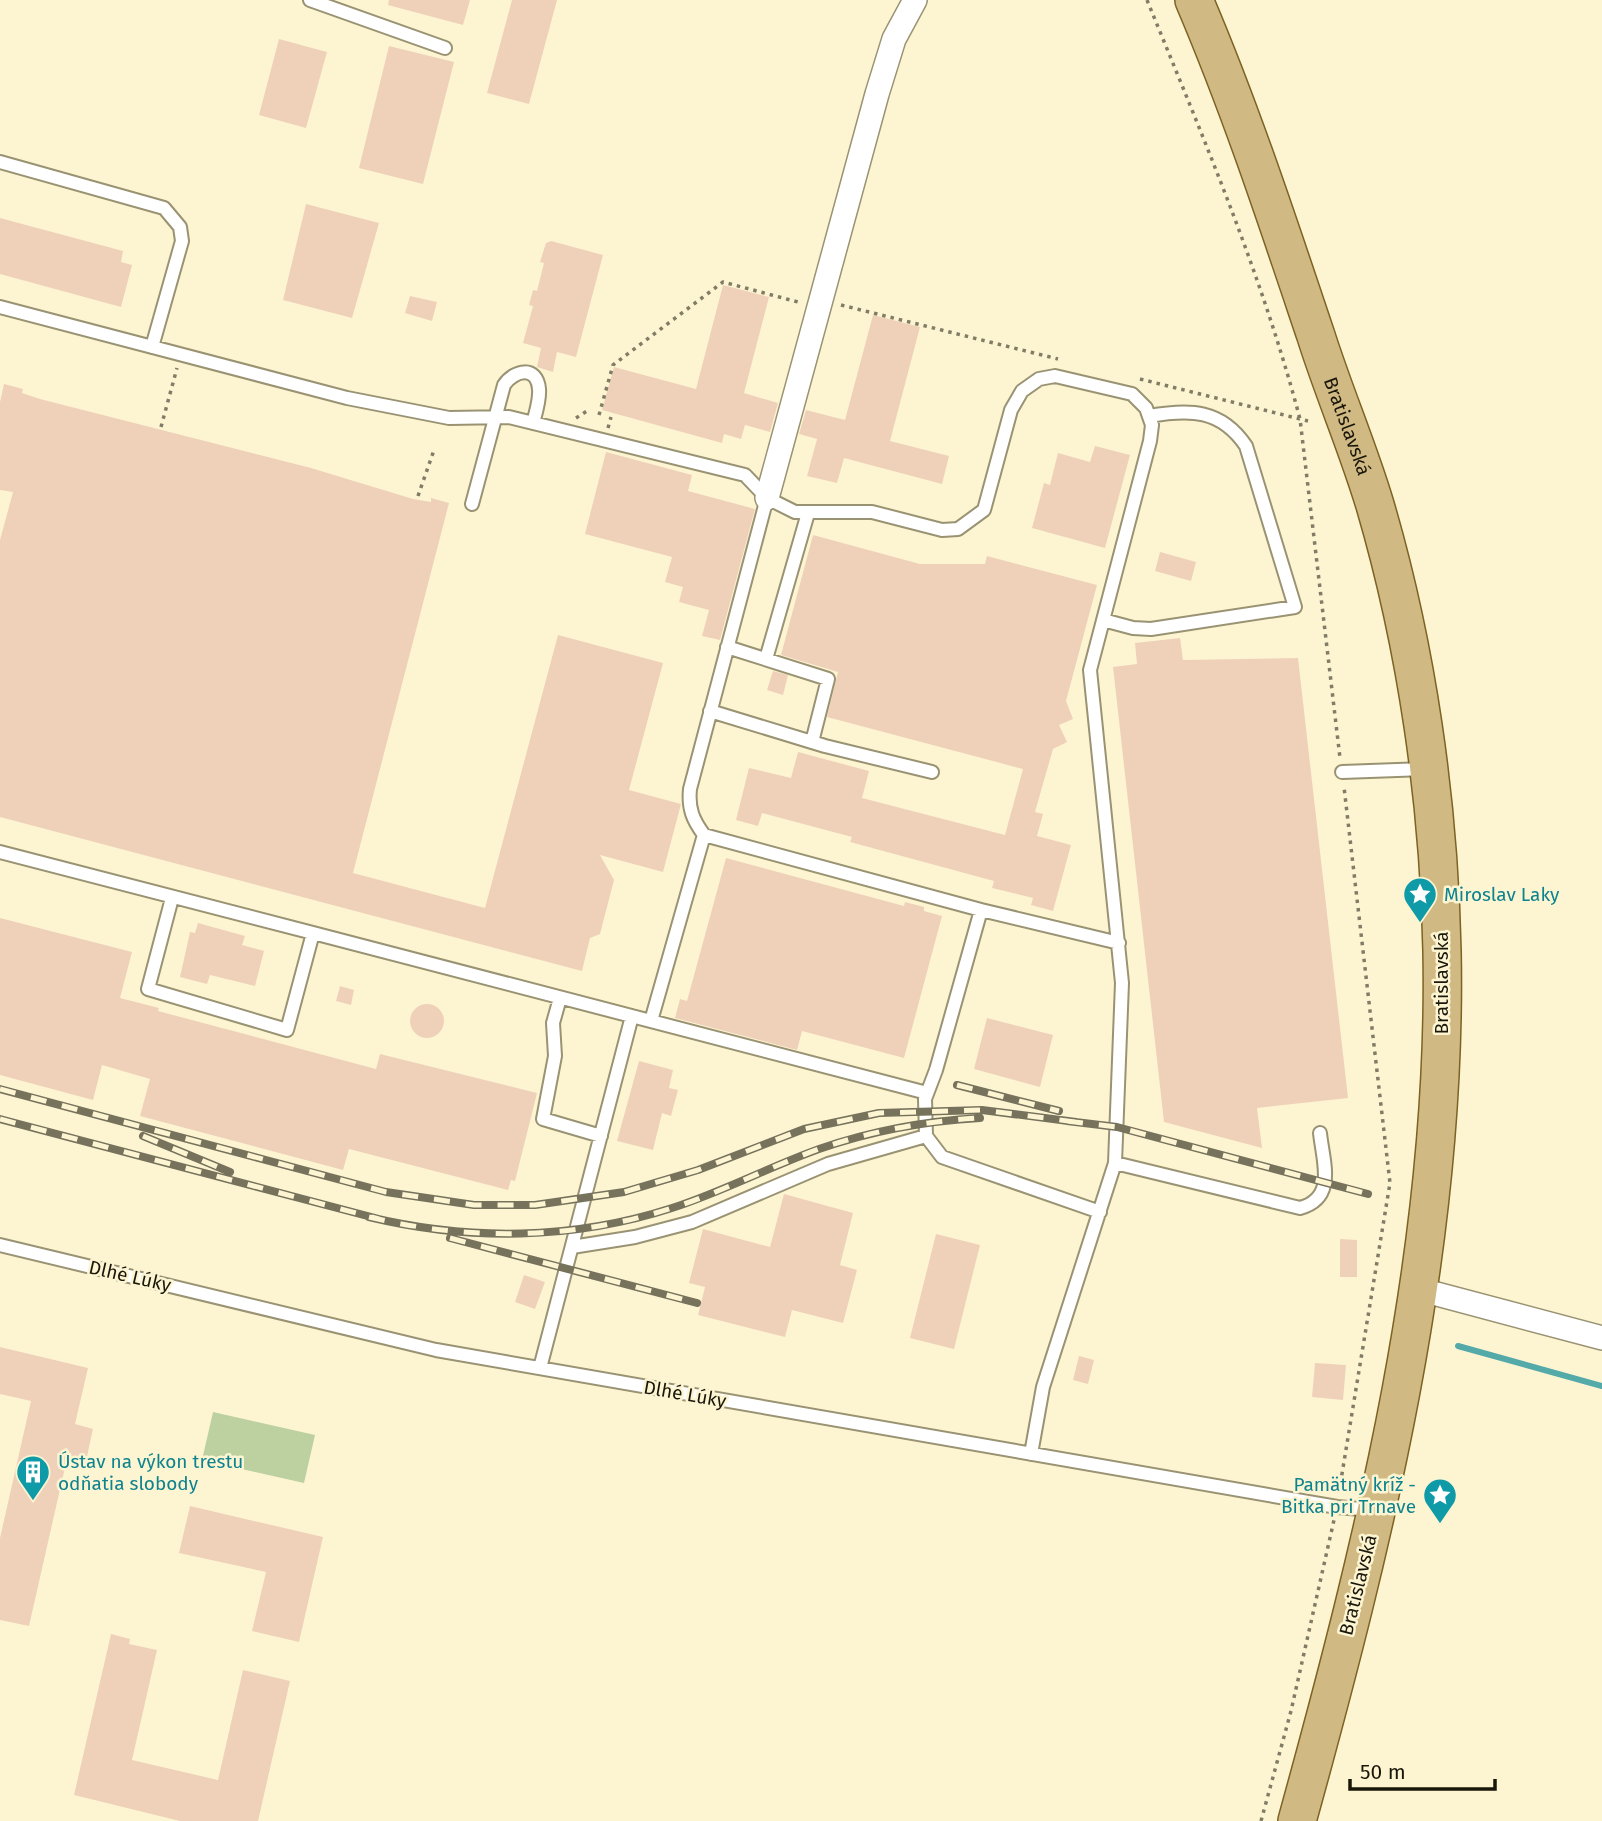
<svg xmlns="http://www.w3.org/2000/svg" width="1602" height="1821" viewBox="0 0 1602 1821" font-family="'Fira Sans',sans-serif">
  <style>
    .green { fill: #bcd19f }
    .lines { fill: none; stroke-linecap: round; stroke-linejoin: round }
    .stream { stroke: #54a9a9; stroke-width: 6 }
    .building { fill: #efd1ba }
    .lane-casing { stroke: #9a9373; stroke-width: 16 }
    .street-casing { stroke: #9a9373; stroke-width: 26 }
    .primary-casing { stroke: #7c6223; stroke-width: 40 }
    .path { stroke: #817c65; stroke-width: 3.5; stroke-dasharray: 3.5 5; stroke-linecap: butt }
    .lane { stroke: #fff; stroke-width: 12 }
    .street { stroke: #fff; stroke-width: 23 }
    .primary { stroke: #d0b983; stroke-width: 37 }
    .rail-casing { stroke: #77725c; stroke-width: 8 }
    .rail { stroke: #fdf5d2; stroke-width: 5; stroke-dasharray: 16; stroke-linecap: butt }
    .labels { text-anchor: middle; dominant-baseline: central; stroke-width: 5; stroke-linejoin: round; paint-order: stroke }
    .street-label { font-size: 19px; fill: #19160a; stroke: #fdf5d2 }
    .culture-label { font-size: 19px; fill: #0d838f; stroke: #fdf5d2; text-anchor: start }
  </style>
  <rect width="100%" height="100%" fill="#fdf5d2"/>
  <path class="green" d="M213,1412L315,1435L304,1483L202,1460Z"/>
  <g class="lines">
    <path class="stream" d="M1458,1346L1602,1386"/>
  </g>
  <path class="building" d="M389,0H470L463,25L388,5Z
    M512,0H557L529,104L487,93Z
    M279,39L327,52L306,128L259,115Z
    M389,46L454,62L423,184L359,168Z
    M306,204L379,223L352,318L283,300Z
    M0,218L123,251L121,262L132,265L121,307L0,274Z
    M551,241L603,255L576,357L557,352L553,372L537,367L541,348L523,343L533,306L529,305L533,290L537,291L544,263L540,262L546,243Z
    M723,285L769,297L744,393L778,403L770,432L745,425L741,439L724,434L722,443L602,410L614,367L696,389Z
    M410,296L437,302L432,321L405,313Z
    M873,315L920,327L890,441L949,456L942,484L844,458L837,483L807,476L817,439L799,434L806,410L845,420Z
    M4,384L23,389L22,393L40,399L311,468L413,499L431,502V498L449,503L353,873L485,908L558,635L663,663L629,790L681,804L663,872L600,855L614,880L600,934L590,938L582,971L0,817V540L13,492L0,490V402Z
    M1095,446L1130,455L1105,548L1032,528L1044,483L1050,485L1058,453L1090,462Z
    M606,452L692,475L688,491L755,509L720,640L702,636L709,610L679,602L683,587L665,582L672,557L585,534Z
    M813,535L920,564H985L987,556L1097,585L1066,701L1073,719L1059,725L1067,742L1053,749L1035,812L1043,814L1037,836L1071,845L1053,911L1031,905L1033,898L992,888L994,881L850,842L852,837L762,813L758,826L736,820L749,768L791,778L798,752L869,771L862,798L1005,835L1023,769L827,717L838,672L781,655Z
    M1160,552L1196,562L1191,581L1155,571Z
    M1180,638L1183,660L1298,658L1348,1098L1257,1108L1262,1148L1164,1122L1113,667L1137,664L1135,643Z
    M773,671L788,675L783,695L767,690Z
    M726,858L904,906L905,902L924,907V911L942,916L904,1058L802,1031L797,1050L675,1018L680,999L687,1001Z
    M0,918L132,952L120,998L159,1008L158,1011L376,1069L380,1054L537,1093L515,1181L511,1180L508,1190L349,1149L343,1170L140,1116L150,1079L102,1065L93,1100L0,1075Z
    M198,923L245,936L242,945L264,951L255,986L210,975L207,984L180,977L190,932L195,933Z
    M340,986L354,990L351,1005L336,1001Z
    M410 1021a17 17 0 1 1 34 0a17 17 0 1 1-34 0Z
    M987,1018L1053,1035L1040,1087L974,1069Z
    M639,1061L673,1070L669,1088L678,1090L671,1116L662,1113L653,1150L617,1141Z
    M784,1194L853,1213L840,1265L857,1270L843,1323L792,1310L785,1337L698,1315L705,1287L689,1283L703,1229L770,1247Z
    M936,1234L980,1245L954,1349L910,1338Z
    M1340,1239L1357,1240V1277H1340Z
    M524,1275L545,1282L535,1309L515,1302Z
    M0,1347L88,1368L75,1424L93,1429L89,1447L85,1467L66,1463L29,1626L0,1620V1538L31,1401L0,1394Z
    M1079,1356L1094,1360L1088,1384L1073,1380Z
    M1315,1363L1346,1365L1343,1400L1312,1397Z
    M190,1506L323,1537L299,1642L252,1631L266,1572L179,1553Z
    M111,1634L130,1639L129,1644L157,1650L132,1760L218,1780L243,1670L290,1681L258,1821H180L74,1795Z"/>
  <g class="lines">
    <g class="lane-casing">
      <path id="lane" d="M310,0L445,48
        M0,162L164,208L180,227L182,241L152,347
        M0,307L347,398L449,418L509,417L745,475L767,498L795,512H872L942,530L958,529L984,510L1011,410L1022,391L1039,379L1055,376L1132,394L1146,408L1152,425L1150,441L1090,670L1122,983L1115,1163L1043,1387L1031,1454
        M472,504L504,385C514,370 537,365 539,389C540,400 536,412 533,423
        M1103,620L1133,628L1151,629L1295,607L1246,446C1221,409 1190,409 1149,416
        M727,647L828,679L812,742
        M766,659L808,513
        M710,711L825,746L932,772
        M1342,772L1425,769
        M704,835C693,820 688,809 690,789L767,498
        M0,852L313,933L287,1030L148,989L172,898
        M313,933L927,1093
        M560,998L553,1023L555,1056L543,1119L601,1136
        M651,1021L704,835L981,910
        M1115,1163L1300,1208C1337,1198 1323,1162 1320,1133
        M1100,1212L942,1157L926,1136L925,1099L936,1070L981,910L1119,943
        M0,1245L436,1350L1337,1507L1372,1510
        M572,1247L635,1237L692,1222L828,1164L926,1136
        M540,1368L632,1016"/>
    </g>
    <g class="street-casing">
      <path id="street" d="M767,498L877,94L894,39L915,0
        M1418,1289L1602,1338"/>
    </g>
    <g class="primary-casing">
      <g id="primary">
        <path id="s1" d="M1194,0C1241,110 1278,223 1316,336C1334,393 1358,448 1375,505C1417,648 1439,803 1442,951C1448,1246 1375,1539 1297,1821"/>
      </g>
    </g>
    <path class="path" d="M1147,0C1203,137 1262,275 1300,419L1340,758
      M841,305L1058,359
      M1140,379L1308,421
      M599,415L613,365L723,282L798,302
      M576,418L587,411
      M161,427L177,368
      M608,428L611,417
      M418,496L434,450
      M1339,1492L1390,1183L1344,787
      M1261,1821L1291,1711L1334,1520"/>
    <use href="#lane" class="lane"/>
    <use href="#street" class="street"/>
    <use href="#primary" class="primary"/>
    <g class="rail-casing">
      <path id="rail" d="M957,1085L1059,1111
        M0,1089L386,1192L474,1205H535L624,1192L698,1170L804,1129L879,1113L982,1110L1076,1122
        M0,1119L379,1219
        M1067,1121L1117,1127L1368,1194
        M143,1136L230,1172
        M369,1217C469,1241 573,1240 672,1208C722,1192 769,1167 819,1149C871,1131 925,1121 980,1118
        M450,1238L697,1303"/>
    </g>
    <use href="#rail" class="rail"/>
  </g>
  <defs>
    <g id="sight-pin" transform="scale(1.75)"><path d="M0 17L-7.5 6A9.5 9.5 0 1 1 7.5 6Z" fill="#0f9aa8" stroke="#fdf5d2"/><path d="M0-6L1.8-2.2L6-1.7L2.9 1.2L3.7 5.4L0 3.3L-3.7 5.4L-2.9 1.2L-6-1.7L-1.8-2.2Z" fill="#fff"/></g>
    <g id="building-pin" transform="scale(1.75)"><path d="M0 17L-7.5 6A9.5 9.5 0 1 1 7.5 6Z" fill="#0f9aa8" stroke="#fdf5d2"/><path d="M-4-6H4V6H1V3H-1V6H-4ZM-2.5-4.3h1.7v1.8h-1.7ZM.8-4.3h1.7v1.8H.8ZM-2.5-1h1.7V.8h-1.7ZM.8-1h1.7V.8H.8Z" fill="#fff"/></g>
  </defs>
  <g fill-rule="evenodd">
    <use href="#sight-pin" x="1420" y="894"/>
    <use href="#building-pin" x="33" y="1472"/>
    <use href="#sight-pin" x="1440" y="1495"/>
  </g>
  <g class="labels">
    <g class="street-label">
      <text stroke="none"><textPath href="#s1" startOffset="453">Bratislavská</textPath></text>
      <text transform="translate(1441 983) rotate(-90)">Bratislavská</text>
      <text transform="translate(130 1276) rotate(13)">Dlhé Lúky</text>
      <text transform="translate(685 1394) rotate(10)">Dlhé Lúky</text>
      <text transform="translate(1358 1585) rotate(-76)">Bratislavská</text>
    </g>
    <g class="culture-label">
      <text x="1444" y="894">Miroslav Laky</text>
      <text x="58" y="1461">Ústav na výkon trestu<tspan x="58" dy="22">odňatia slobody</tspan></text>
      <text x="1416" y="1484" text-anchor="end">Pamätný kríž -<tspan x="1416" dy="22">Bitka pri Trnave</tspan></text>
    </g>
  </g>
  <path d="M1350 1779v10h145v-10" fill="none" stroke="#19160a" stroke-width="3.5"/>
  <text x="1360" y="1779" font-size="21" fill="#19160a" stroke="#fdf5d2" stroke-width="5" paint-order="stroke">50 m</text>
</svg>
